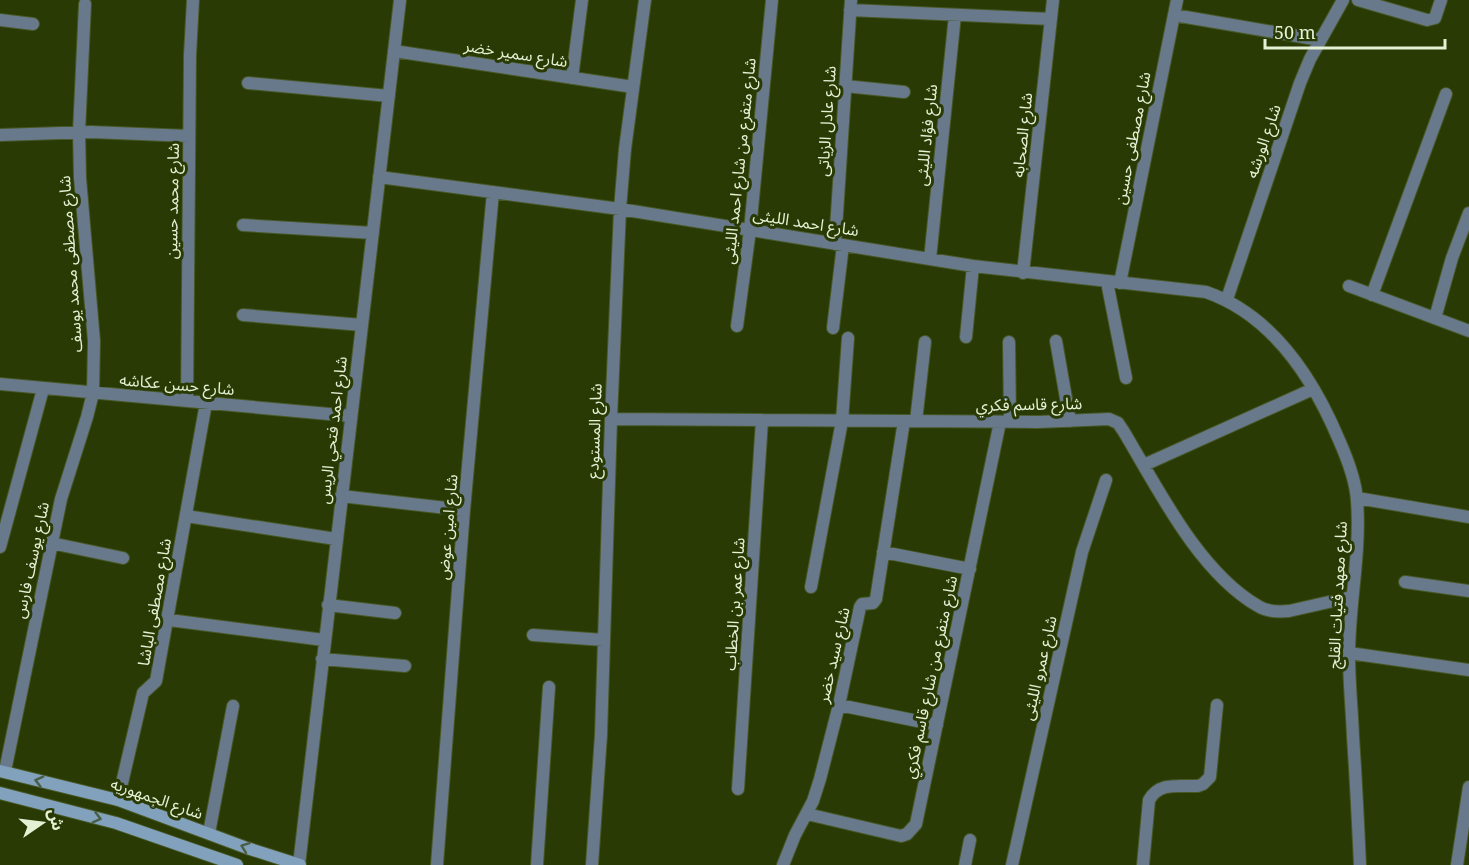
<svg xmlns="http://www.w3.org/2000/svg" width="1469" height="865" viewBox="0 0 1469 865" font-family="'Noto Serif','Noto Sans Arabic',serif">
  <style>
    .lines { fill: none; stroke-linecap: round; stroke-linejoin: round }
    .service-casing { stroke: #475725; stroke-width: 14 }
    .minor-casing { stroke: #475725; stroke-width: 14 }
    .secondary-casing { stroke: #475725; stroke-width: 14 }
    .service { stroke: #67798b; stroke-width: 12 }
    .minor { stroke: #67798b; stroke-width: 12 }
    .secondary { stroke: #82a1bd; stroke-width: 12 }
    .oneway { stroke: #485e45 }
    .labels { text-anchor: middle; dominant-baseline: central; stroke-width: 6; stroke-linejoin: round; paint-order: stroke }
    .street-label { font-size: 16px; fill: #e5f1d5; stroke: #293a04 }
  </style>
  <rect width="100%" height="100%" fill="#293a04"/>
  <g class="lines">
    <g class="service-casing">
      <path id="service" d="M845,86L904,92
        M1143,865L1149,800C1160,781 1179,787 1198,786L1203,784L1210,777L1217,705"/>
    </g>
    <g class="minor-casing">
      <path id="minor" d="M1358,0L1427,20L1435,18L1441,0
        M850,10L1051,19
        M1174,15L1320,40
        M0,20L33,24
        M394,51L633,87
        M572,78L582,0
        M248,83L389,96
        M0,135L91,132L189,136
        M379,177L620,209L973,266L1206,292C1272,315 1313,378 1339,440C1347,458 1356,481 1357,501C1361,553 1349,603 1349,655C1349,683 1352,710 1353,737C1356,780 1358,822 1360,865
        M243,225L373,233
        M835,244L851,0
        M930,259L955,15
        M1023,273L1053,0
        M1107,282L1126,378
        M1120,283L1177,0
        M1349,286L1469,331
        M1372,295L1446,94
        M1227,299L1300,83L1310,59L1343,0
        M243,315L362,325
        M1435,318L1452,258L1469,213
        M737,326L750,230L772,0
        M833,328L843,245
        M966,337L973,266
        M1056,341L1070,421
        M1009,342L1010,421
        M0,384L351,416
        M187,401L190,55L193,0
        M611,419L1038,422L1109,419L1118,423L1124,432C1158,489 1199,572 1258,606C1267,612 1279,612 1289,611L1351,597
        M916,421L925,342
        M1144,465L1313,389
        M341,496L464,510
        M1357,498L1469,517
        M186,516L336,539
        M51,543L123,558
        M0,547L43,389
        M883,552L970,569
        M1405,582L1469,591
        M811,587L842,421L848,338
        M328,605L395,613
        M169,620L324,640
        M533,635L604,640
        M1349,653L1469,670
        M322,659L405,666
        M839,705L937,725
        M5,771L61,499L87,417L93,393L94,341L80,178L79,132L85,4
        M738,789L762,420
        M118,800L143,693L156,681L206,403
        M807,814L901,836L907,834L916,824L1000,422
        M209,833L233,706
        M299,865L400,0
        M437,865L464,510L493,192
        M537,865L549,687
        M592,865L601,735L611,419L620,209L625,149L645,0
        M783,865L795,835L813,801L820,779L839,705L860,607L862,604L873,603L876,599L904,421
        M965,865L970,840
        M1012,865L1082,552L1106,480
        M1457,865L1469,787"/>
    </g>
    <g class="secondary-casing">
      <path id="secondary" d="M0,771L118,800L247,848L300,865
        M0,793L116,823L237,865"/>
    </g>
    <use href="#service" class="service"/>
    <use href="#minor" class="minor"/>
    <use href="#secondary" class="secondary"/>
  </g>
  <defs><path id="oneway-chevron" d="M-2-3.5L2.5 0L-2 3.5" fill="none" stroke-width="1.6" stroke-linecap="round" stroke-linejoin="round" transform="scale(1.5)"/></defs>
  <g class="oneway">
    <use href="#oneway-chevron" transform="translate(39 781) rotate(-165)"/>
    <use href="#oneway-chevron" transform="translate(97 818) rotate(15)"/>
    <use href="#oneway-chevron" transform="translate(245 847) rotate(-160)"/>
  </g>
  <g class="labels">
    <g class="street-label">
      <text transform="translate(516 53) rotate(9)">شارع سمير خضر</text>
      <text transform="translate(826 121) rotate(-86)">شارع عادل الزياتى</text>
      <text transform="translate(926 135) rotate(-84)">شارع فؤاد الليثى</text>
      <text transform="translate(1022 135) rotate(-84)">شارع الصحابه</text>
      <text transform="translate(1132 138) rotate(-79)">شارع مصطفى حسين</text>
      <text transform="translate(1263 141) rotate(-71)">شارع الورشه</text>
      <text transform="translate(739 161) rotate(-84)">شارع متفرع من شارع احمد الليثى</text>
      <text transform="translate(172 201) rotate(-89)">شارع محمد حسين</text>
      <text transform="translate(806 222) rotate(9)">شارع احمد الليثى</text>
      <text transform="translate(70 264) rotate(-94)">شارع مصطفى محمد يوسف</text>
      <text transform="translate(177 384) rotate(5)">شارع حسن عكاشه</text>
      <text transform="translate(1029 404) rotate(-1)">شارع قاسم فكري</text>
      <text transform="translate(332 430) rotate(-83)">شارع احمد فتحي الريس</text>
      <text transform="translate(594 431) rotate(-88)">شارع المستودع</text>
      <text transform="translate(447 527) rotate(-85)">شارع امين عوض</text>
      <text transform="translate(31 560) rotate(-78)">شارع يوسف فارس</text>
      <text transform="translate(1337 595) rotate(-87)">شارع معهد فتيات القلج</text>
      <text transform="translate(154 602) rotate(-80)">شارع مصطفى الباشا</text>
      <text transform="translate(734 604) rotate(-86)">شارع عمر بن الخطاب</text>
      <text transform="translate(833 655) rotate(-77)">شارع سيد خضر</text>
      <text transform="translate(1039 668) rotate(-77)">شارع عمرو الليثى</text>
      <text transform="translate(930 677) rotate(-78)">شارع متفرع من شارع قاسم فكري</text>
      <text transform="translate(157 798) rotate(19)">شارع الجمهوريه</text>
    </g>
  </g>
  <g transform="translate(42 823) rotate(76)" stroke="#293a04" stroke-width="4.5" paint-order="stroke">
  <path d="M0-4.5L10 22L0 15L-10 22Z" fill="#e5f1d5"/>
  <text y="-9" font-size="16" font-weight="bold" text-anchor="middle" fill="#e5f1d5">ش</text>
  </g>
  <path d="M1265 39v9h180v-9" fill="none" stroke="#e5f1d5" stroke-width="3"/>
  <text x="1274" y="39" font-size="18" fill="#e5f1d5" stroke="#293a04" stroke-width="4.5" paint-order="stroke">50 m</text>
</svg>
